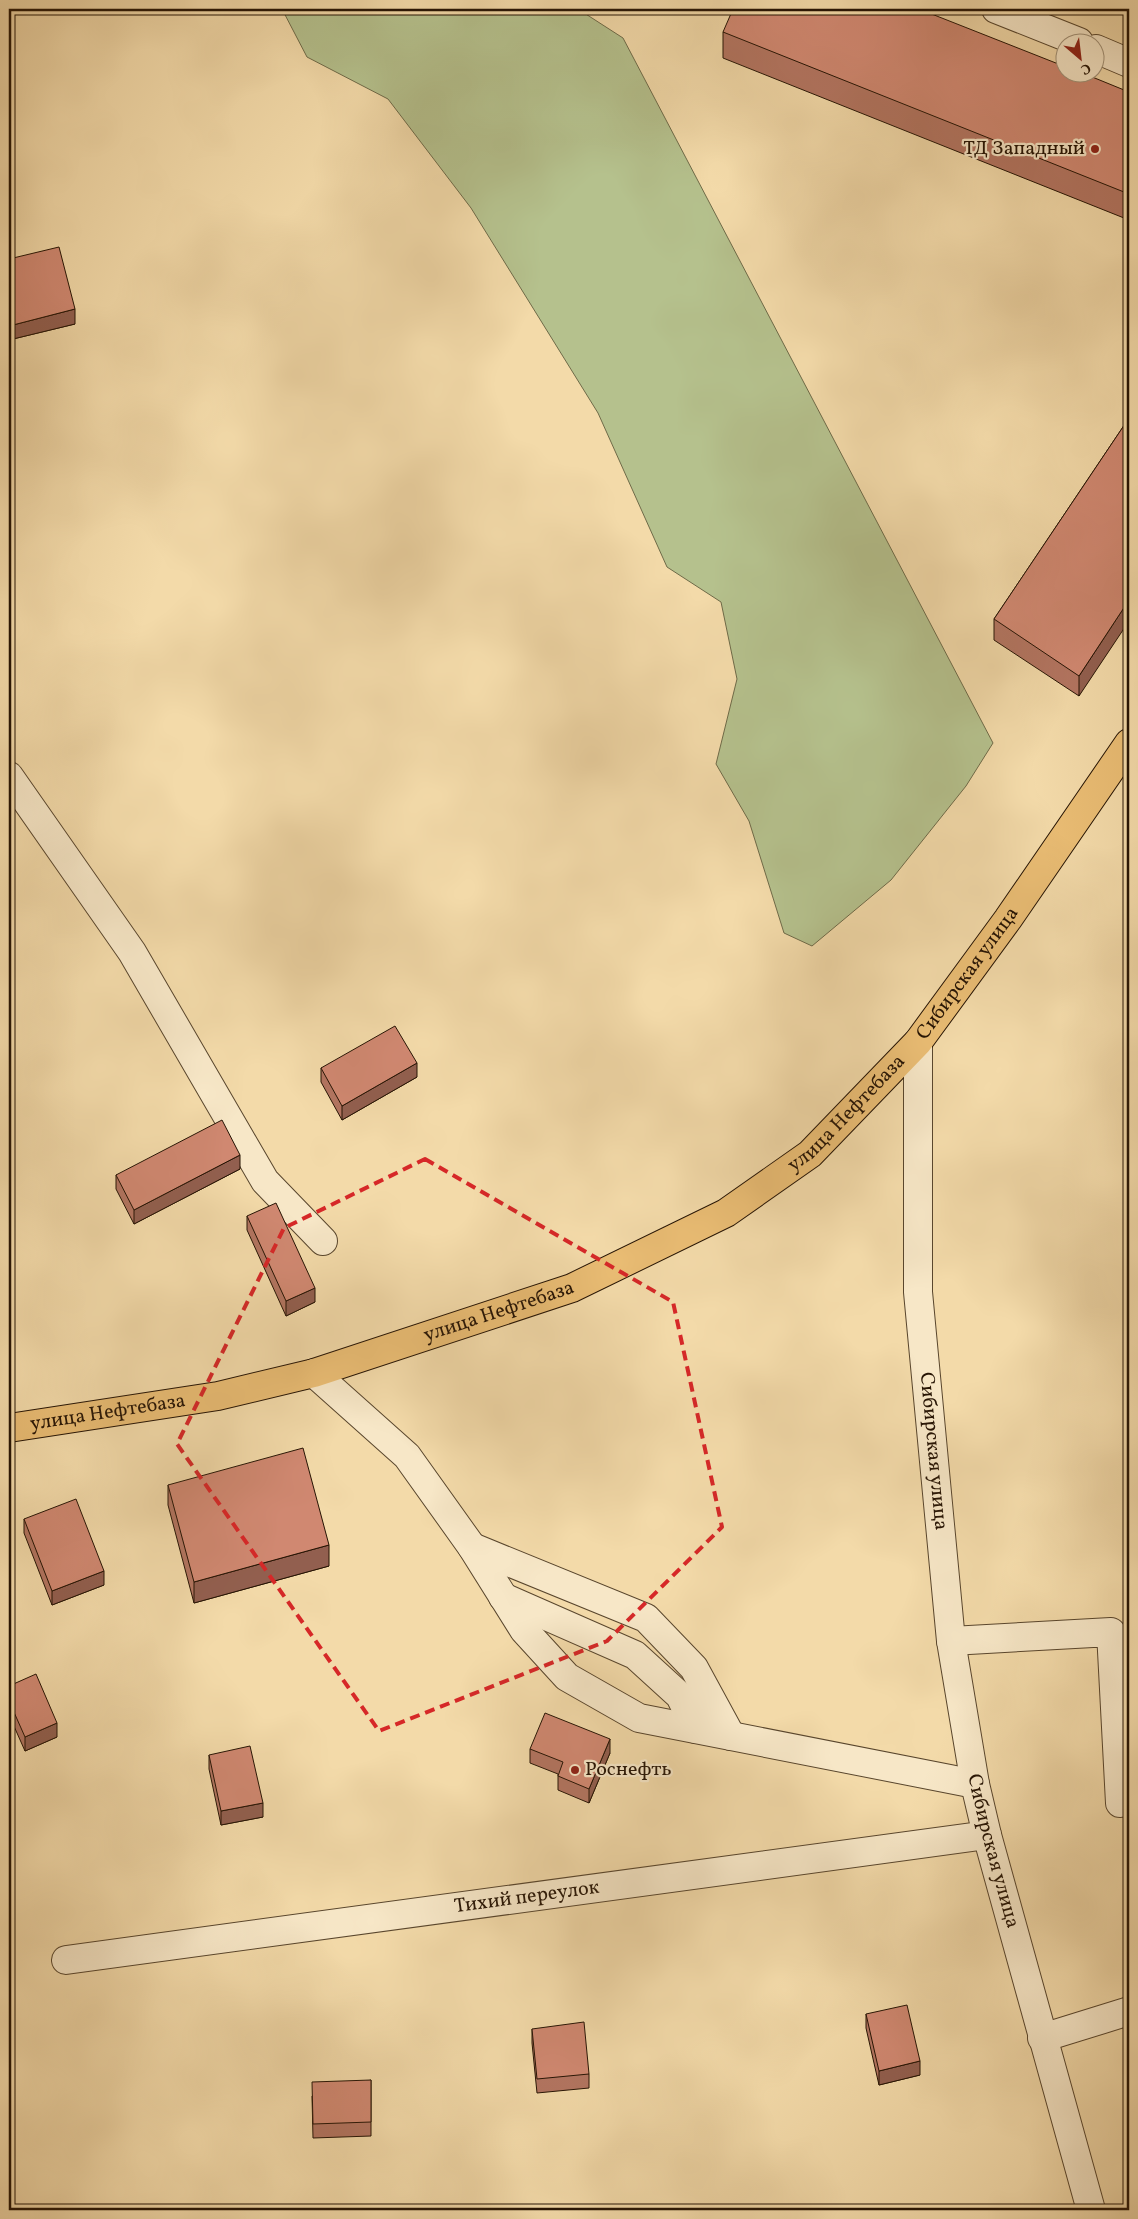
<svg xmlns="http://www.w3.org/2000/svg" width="1138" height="2219" viewBox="0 0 1138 2219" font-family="Vollkorn,serif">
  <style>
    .green { fill: #b5c18d; stroke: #6e6a48 }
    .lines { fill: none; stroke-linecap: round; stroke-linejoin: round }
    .minor-casing { stroke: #59462d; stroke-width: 30 }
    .major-casing { stroke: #261404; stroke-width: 30 }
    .minor { stroke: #f7e7c7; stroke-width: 28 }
    .major { stroke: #eabd74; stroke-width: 28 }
    .wall { fill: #b37561; stroke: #261404 }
    .shaded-wall { fill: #925f4f; stroke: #261404 }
    .building { fill: #d08871; stroke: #261404 }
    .marked { fill: none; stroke: #d62828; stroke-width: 4; stroke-dasharray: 10 6; stroke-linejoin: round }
    .poi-dot { fill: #8f2418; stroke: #f7e7c7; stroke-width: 2 }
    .labels { text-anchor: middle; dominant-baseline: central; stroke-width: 4.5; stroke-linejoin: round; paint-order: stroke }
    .poi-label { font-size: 20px; fill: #261404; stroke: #f7e7c7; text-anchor: end }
    .street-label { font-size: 20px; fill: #261404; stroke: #f7e7c7 }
  </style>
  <rect width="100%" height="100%" fill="#f3daa9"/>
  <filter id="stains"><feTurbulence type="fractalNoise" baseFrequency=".004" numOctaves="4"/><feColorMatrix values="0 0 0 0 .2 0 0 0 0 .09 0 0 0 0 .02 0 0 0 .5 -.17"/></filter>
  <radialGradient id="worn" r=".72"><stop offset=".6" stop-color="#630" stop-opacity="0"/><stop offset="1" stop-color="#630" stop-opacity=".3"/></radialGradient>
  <path class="green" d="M282,9H578L623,38L993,743L966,786L891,880L812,946L784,933L749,821L716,764L737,679L721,602L667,567L598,413L471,208L388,99L307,57Z"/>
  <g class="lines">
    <g class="minor-casing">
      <g id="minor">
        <path d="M996,9L1079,42"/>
        <path d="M1096,49L1129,63"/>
        <path d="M9,776L132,952L265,1181L323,1241"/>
        <path id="s1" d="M918,1042V1292L951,1641L975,1784L987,1835L1091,2210"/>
        <path d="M314,1373L407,1456L472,1547L524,1630L567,1677L639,1718L975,1784"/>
        <path d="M472,1547L646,1618L694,1668L731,1736"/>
        <path d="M503,1597L635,1655L680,1696L696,1729"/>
        <path d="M951,1641L1111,1632L1120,1803"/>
        <path id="s2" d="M66,1960L987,1835"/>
        <path d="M1042,2038L1129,2011"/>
      </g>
    </g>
    <g class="major-casing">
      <g id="major">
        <path id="s3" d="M9,1428L218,1396L314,1373L572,1288L726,1213L810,1154L918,1042L1008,919L1129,743"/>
      </g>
    </g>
    <use href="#minor" class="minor"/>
    <use href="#major" class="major"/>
  </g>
  <path class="wall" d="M723,32L1129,92V220L723,58Z
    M9,259L75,324L13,339L9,323Z
    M1129,418L1079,696L994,640V619Z
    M321,1068L417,1077L342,1120L321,1082Z
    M240,1169L134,1224L116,1189V1175Z
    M247,1216L315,1302L286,1316L247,1230Z
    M168,1485L329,1566L194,1603L168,1505Z
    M24,1519L104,1585L52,1605L24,1533Z
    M9,1686L57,1737L25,1751L9,1715Z
    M530,1749L610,1753L589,1803L558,1790V1774L530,1763Z
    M209,1755L263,1817L221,1825L209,1769Z
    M866,2014L920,2075L879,2085L866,2028Z
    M532,2029L589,2074V2088L537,2093L532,2043Z
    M371,2080V2136L313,2138L312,2096Z"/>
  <path class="shaded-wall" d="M75,309V324L13,339V325Z
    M1129,600V621L1079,696V676Z
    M417,1063V1077L342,1120V1106Z
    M240,1155V1169L134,1224V1210Z
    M315,1288V1302L286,1316V1301Z
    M329,1545V1566L194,1603V1582Z
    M104,1571V1585L52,1605V1591Z
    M57,1723V1737L25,1751V1737Z
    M610,1739V1753L589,1803V1789Z
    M263,1803V1817L221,1825V1811Z
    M920,2061V2075L879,2085V2071Z"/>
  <path class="building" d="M733,9H919L1066,67V72H1080L1129,92V194L723,32Z
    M59,247L75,309L13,325L9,309V259Z
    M1129,418V600L1079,676L994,619Z
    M395,1026L417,1063L342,1106L321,1068Z
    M222,1120L240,1155L134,1210L116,1175Z
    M276,1203L315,1288L286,1301L247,1216Z
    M303,1448L329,1545L194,1582L168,1485Z
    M76,1499L104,1571L52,1591L24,1519Z
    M36,1674L57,1723L25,1737L9,1701V1686Z
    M545,1713L610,1739L589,1789L558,1776L563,1762L530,1749Z
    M250,1746L263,1803L221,1811L209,1755Z
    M907,2005L920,2061L879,2071L866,2014Z
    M584,2022L589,2074L537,2079L532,2029Z
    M371,2080V2122L313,2124L312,2082Z"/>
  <path class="marked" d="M425,1159L673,1302L722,1527L607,1641L379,1731L177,1444L284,1228Z"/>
  <g class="poi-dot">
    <circle cx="1095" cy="149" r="5"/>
    <circle cx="575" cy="1770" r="5"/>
  </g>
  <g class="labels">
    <g class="poi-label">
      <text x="1085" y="149">ТД Западный</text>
      <text x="585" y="1770" text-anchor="start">Роснефть</text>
    </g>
    <g class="street-label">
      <text stroke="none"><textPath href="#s3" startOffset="1096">Сибирская улица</textPath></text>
      <text stroke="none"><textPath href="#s3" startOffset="910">улица Нефтебаза</textPath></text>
      <text stroke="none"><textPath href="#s3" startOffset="505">улица Нефтебаза</textPath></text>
      <text stroke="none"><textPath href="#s3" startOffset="100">улица Нефтебаза</textPath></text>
      <text stroke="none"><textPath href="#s1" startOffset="410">Сибирская улица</textPath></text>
      <text stroke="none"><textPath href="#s1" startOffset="815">Сибирская улица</textPath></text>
      <text stroke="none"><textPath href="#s2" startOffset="465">Тихий переулок</textPath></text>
    </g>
  </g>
  <rect width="1138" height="2219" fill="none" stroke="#f3daa9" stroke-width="30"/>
  <rect x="10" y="10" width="1118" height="2199" fill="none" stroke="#261404" stroke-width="2.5"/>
  <rect x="15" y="15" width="1108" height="2189" fill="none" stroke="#261404"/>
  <g transform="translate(1080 58) rotate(152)"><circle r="24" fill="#f7e7c7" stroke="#a39379"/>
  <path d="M0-4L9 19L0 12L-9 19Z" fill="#8f2418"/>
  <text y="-8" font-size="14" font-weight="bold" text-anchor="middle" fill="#261404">С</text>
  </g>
  <rect width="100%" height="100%" filter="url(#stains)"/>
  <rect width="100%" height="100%" fill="url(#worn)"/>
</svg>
